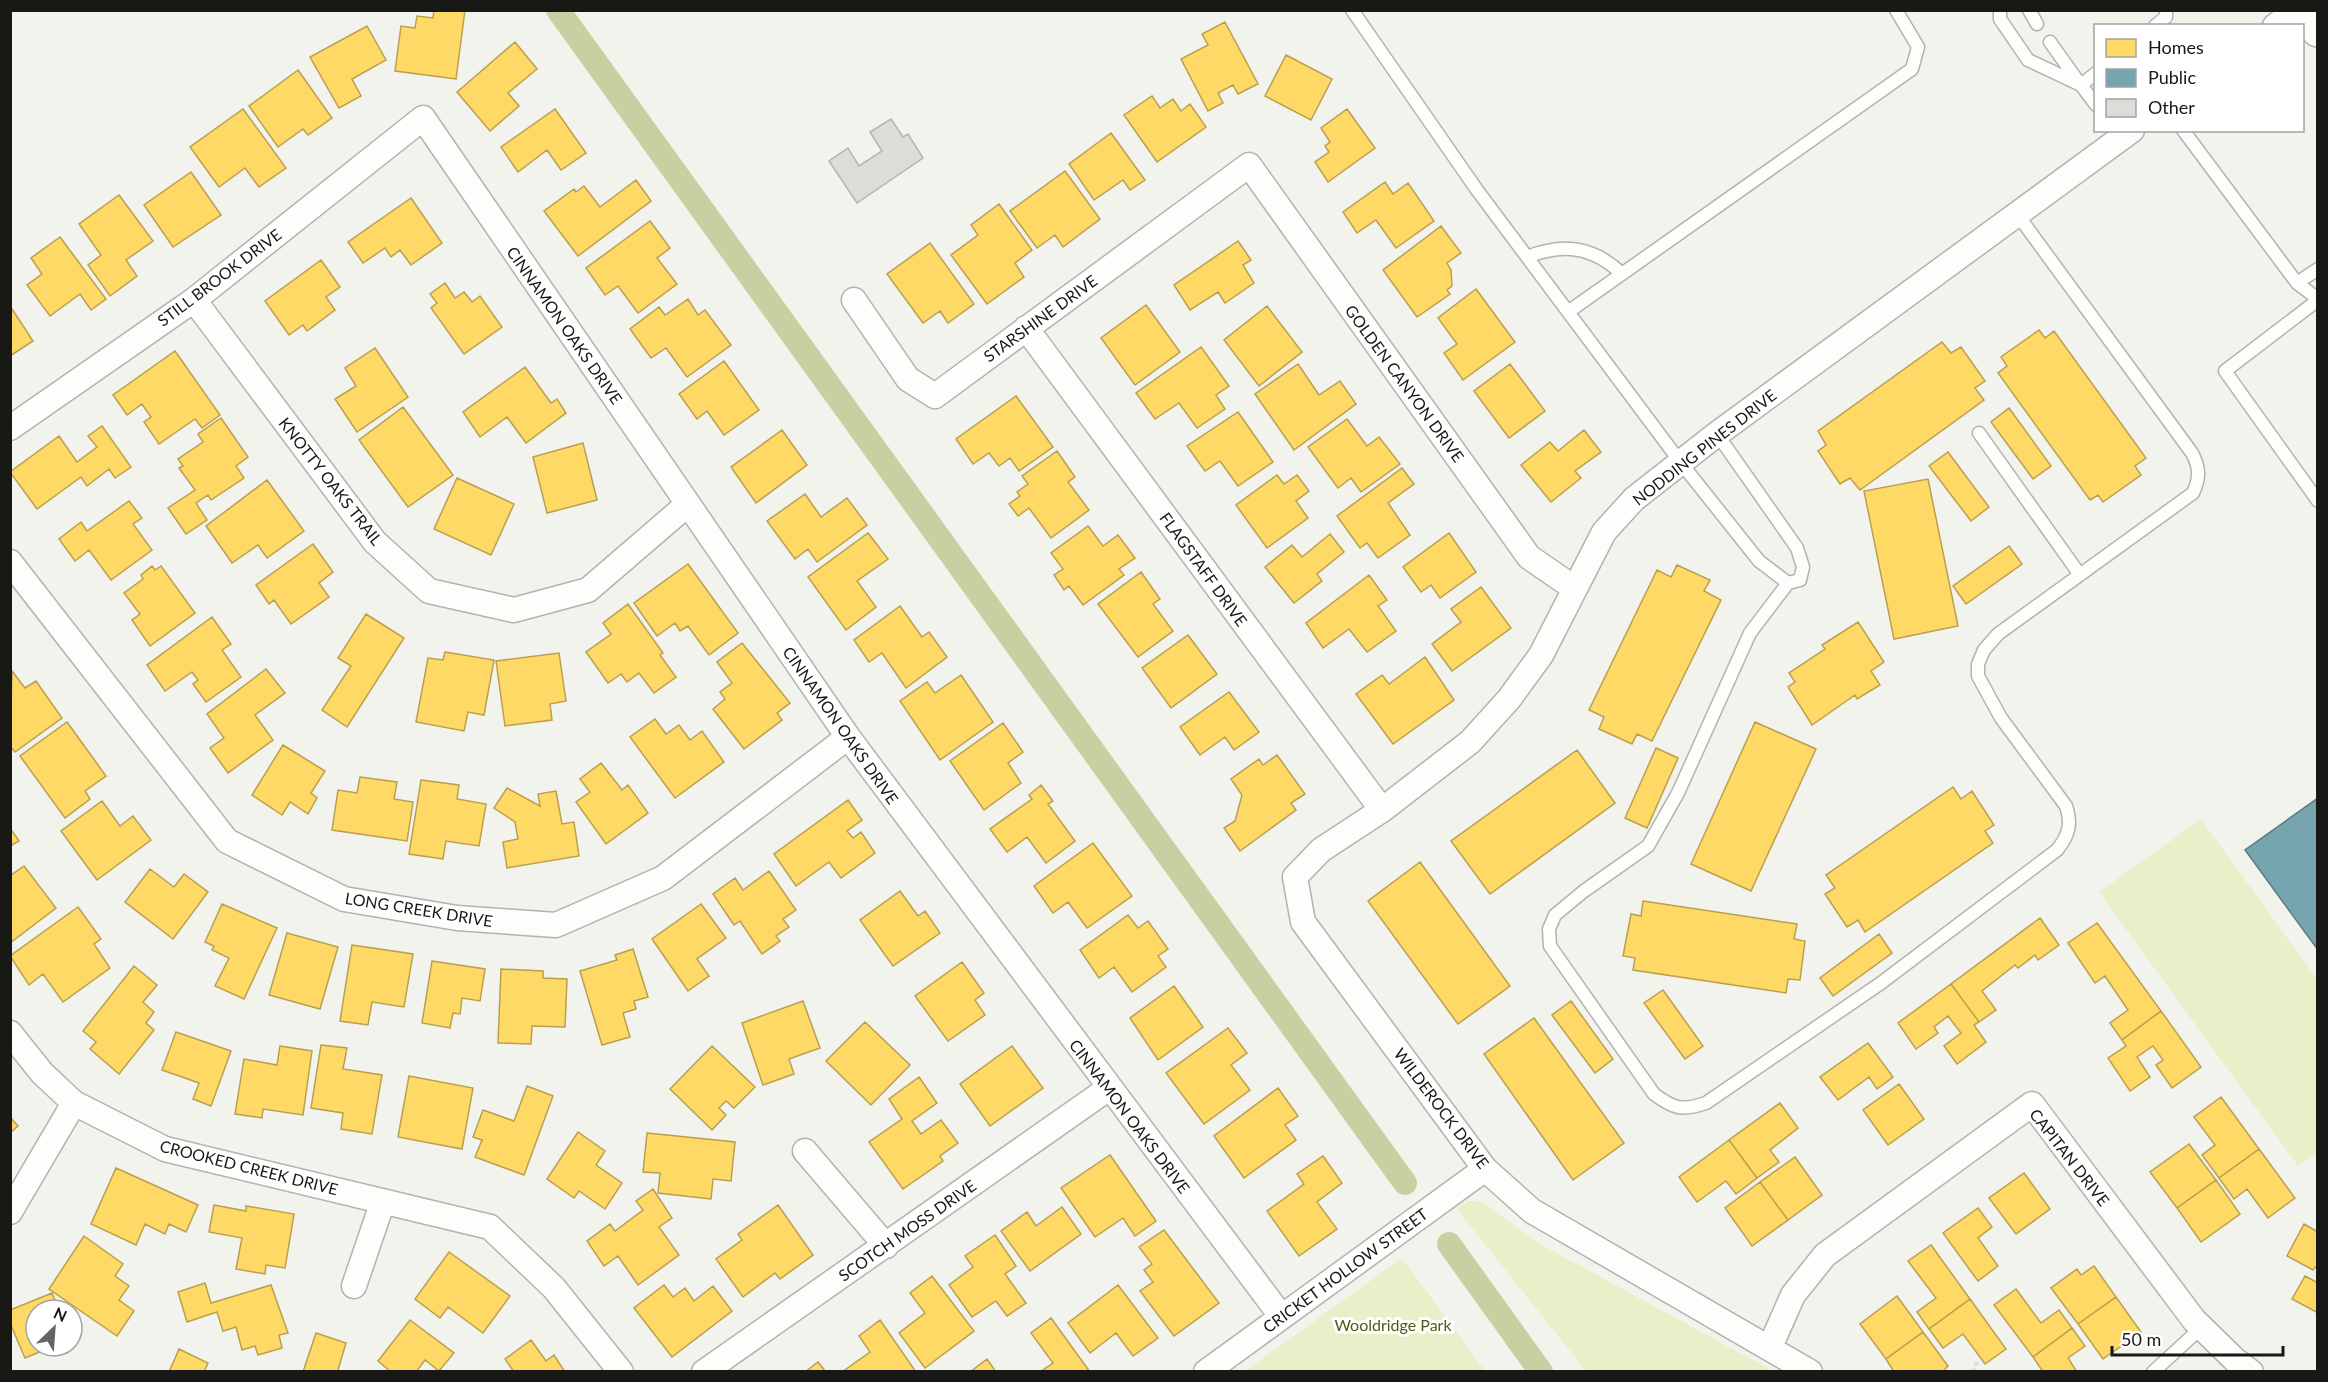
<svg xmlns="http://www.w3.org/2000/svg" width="2328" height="1382" viewBox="0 0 2328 1382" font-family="Lato,sans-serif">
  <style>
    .green { fill: #eaefca }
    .homes { fill: #ffd966; stroke: #ba9f4e; stroke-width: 1.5 }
    .public { fill: #76a5af; stroke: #5a7b81; stroke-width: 1.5 }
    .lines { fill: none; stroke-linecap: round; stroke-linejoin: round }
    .canal { stroke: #cacfa2; stroke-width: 24 }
    .building { fill: #dcdcd9; stroke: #b4b4b0; stroke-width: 1.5 }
    .lane-casing { stroke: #b2b3ae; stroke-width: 15 }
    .street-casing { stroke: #b2b3ae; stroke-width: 27 }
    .secondary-casing { stroke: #b2b3ae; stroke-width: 36 }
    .path { stroke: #dddedb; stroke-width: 4; stroke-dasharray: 4.5 4.5; stroke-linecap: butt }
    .lane { stroke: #fdfdfc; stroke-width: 12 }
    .street { stroke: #fdfdfc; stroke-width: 24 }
    .secondary { stroke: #fdfdfc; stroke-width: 33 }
    .labels { text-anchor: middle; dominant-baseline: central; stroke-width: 6; stroke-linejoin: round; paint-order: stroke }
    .street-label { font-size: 16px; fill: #181915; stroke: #fff }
    .park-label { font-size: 16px; fill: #545910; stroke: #fff }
  </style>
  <rect width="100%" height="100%" fill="#f3f3ee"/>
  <path class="green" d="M2201,819L2317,979V1153L2298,1166L2099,892Z
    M1468,1201H1480L1542,1245L1773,1371H1586L1456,1208Z
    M1402,1258L1485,1371H1245Z"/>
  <path class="homes" d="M434,10H465L456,79L395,71L401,26L415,28L417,16L433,18Z
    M1225,22L1258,84L1238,94L1233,85L1218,93L1223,103L1208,111L1181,59L1208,45L1202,34Z
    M367,26L386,60L352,79L361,96L339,108L310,57Z
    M515,42L537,69L508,93L519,106L490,131L457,92Z
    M1286,55L1332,79L1311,120L1265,96Z
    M298,70L332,118L308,135L303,129L278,147L249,106Z
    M1152,96L1160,108L1173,99L1181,111L1190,104L1206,127L1157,162L1124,115Z
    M243,109L286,168L259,187L245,168L219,187L190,147Z
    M555,109L586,153L561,170L547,150L518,172L501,147Z
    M1347,109L1375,148L1328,182L1315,162L1329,152L1325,146L1330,142L1321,128Z
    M1111,133L1145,180L1130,190L1123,180L1094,200L1069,164Z
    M1065,171L1100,219L1063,247L1055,235L1037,248L1010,211Z
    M191,172L221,215L173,247L144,205Z
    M636,180L651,201L578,256L544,211L574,189L576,192L584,186L600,207Z
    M1385,182L1393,194L1408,183L1434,221L1396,248L1376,220L1357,233L1343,212Z
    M119,195L153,241L126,260L137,276L110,296L88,265L101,255L79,224Z
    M411,198L442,243L411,265L400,250L391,257L385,248L363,263L348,242Z
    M999,204L1032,250L1015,263L1024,277L987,304L951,255L978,235L971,225Z
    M650,221L670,248L657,258L677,284L638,313L618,286L605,295L586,268Z
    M1441,226L1461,253L1447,263L1451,270L1452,286L1447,290L1450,294L1417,317L1383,270Z
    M60,237L106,299L91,310L80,294L50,316L27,285L42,274L31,258Z
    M1238,241L1251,260L1243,265L1254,283L1225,303L1218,292L1190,310L1174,285Z
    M930,243L974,304L948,323L940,311L923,323L887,274Z
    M321,260L340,287L326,297L335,310L307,331L303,325L289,335L265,301Z
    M445,283L455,298L464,292L472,302L480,296L502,327L464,354L431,308L437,303L430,294Z
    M1476,289L1515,342L1463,380L1444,353L1457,344L1438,318Z
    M688,299L698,315L705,310L731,345L687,377L666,348L651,358L630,329L659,307L665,315Z
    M1146,305L1180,352L1135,385L1101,338Z
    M1267,306L1302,352L1259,386L1224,340Z
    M12,309L33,341L10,356V310Z
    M2039,330L2045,338L2054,331L2146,458L2135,466L2141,475L2103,502L2098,495L2090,500L1998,373L2007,366L2001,357Z
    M1942,342L1951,353L1961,347L1985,381L1975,388L1984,400L1860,490L1850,478L1840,484L1818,451L1826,445L1818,431Z
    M1201,347L1229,386L1216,395L1225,409L1197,428L1179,403L1155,419L1136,393Z
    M375,348L408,397L357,432L335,399L356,386L345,368Z
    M175,351L220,415L202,428L195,419L159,444L144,422L151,417L142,404L127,415L113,395Z
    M724,361L759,410L724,435L707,411L697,419L679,394Z
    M1298,364L1319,395L1340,381L1356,404L1294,450L1255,394Z
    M1510,364L1545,411L1509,438L1474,391Z
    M525,367L551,403L557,399L566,413L526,443L507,417L480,437L463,412Z
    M1016,396L1053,447L1019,471L1010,458L999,466L989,453L973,464L956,439Z
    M403,407L453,475L408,507L359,440Z
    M2009,408L2051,466L2033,479L1991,422Z
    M1238,412L1273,462L1238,486L1220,461L1205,471L1187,446Z
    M221,418L248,457L236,466L244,478L211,500L208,495L196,503L207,520L186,534L168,508L195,490L179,468L183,466L178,459L203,442L198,434Z
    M1347,419L1367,446L1379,437L1400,464L1361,492L1351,478L1338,488L1308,447Z
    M102,426L131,467L115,478L109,469L87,486L81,477L37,509L10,472L59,436L77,462L97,447L88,436Z
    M782,430L807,465L756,503L731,467Z
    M1584,430L1601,452L1575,471L1581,478L1551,502L1521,465L1550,442L1558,451Z
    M583,443L597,500L547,513L533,457Z
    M1057,451L1075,477L1068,482L1089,510L1051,538L1029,508L1018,516L1009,504L1020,496L1017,492L1028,484L1022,476Z
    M1948,452L1989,507L1971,521L1929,466Z
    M1402,468L1414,484L1388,503L1410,535L1378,558L1367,543L1360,548L1337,516Z
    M1277,475L1284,484L1297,475L1309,491L1296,501L1308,518L1267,548L1236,505Z
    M457,478L514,504L491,555L434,529Z
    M1928,479L1958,626L1894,639L1864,491Z
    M267,480L304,531L267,558L258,545L232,563L206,526Z
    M805,494L821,517L847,498L867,525L817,562L808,549L795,559L767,521Z
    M129,501L142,518L133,524L152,550L111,580L89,550L75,561L59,539L81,522L87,531Z
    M1088,526L1103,546L1118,535L1135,558L1119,569L1124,575L1083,605L1069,586L1064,590L1054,575L1063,569L1051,553Z
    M868,533L888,559L857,581L876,607L846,630L808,577Z
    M1449,533L1476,572L1440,598L1431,585L1421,592L1403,567Z
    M1330,534L1344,552L1317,574L1322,581L1294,603L1265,567L1292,545L1302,557Z
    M313,544L333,572L319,583L329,597L291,624L274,600L269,604L256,585Z
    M2009,546L2022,564L1966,604L1953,586Z
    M688,564L738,633L709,655L688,626L680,631L675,623L657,636L634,603Z
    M1677,565L1710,580L1704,591L1721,600L1652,741L1637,734L1632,744L1599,729L1604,717L1589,710L1657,570L1671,577Z
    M152,566L155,570L161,566L195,613L150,646L132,620L140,614L124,593L143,579L141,575Z
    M1141,572L1160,599L1153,604L1173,631L1138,657L1098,604Z
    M1369,575L1387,600L1378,606L1396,631L1367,652L1349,629L1323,648L1306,623Z
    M1481,587L1511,628L1452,671L1432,644L1461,622L1451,609Z
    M628,604L663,653L660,655L676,677L654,693L639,673L627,682L621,674L608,683L586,652L611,634L603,623Z
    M900,606L922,637L929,632L947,657L906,688L882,653L869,662L854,640Z
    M366,614L404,638L347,727L322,710L351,666L338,658Z
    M212,617L231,644L222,650L241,677L206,702L193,684L198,680L192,672L165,691L147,665Z
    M1858,622L1884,662L1871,671L1880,685L1857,699L1855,695L1812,725L1788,687L1795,682L1789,673L1825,649L1822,645Z
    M1188,635L1217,674L1171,708L1142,668Z
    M742,643L790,703L777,713L782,720L744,749L713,709L725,699L720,692L732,683L717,662Z
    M445,652L494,660L484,715L468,712L464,731L416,722L428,658L443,660Z
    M559,653L566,701L550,704L552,720L505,726L496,661Z
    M1425,657L1454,700L1393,744L1356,694L1382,675L1389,684Z
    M266,669L285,693L255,715L273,740L228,773L210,748L224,738L207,714Z
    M12,671L25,688L36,681L62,718L15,752L10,746Z
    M961,675L993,722L940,760L900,701L927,682L935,693Z
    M1229,692L1259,732L1234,750L1225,737L1200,755L1180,727Z
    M655,719L666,734L679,725L690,740L702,731L724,762L675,798L630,737Z
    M67,722L106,776L85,791L90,799L65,818L20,756Z
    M1755,722L1816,749L1751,891L1691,864Z
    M1003,723L1023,752L1008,763L1021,783L984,810L950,761Z
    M283,745L325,771L311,793L317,798L308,814L290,802L282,815L252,795Z
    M1656,748L1678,758L1647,828L1625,818Z
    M1577,750L1615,803L1490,894L1451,841Z
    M1277,755L1305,794L1291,803L1296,810L1240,851L1224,828L1235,821L1242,795L1231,779L1259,759L1263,765Z
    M601,763L622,790L628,785L648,813L606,844L576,802L590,792L580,779Z
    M360,777L397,782L394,799L413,802L407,841L332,830L338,790L357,793Z
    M421,780L459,785L457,799L486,804L479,846L446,841L443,859L409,854Z
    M1041,785L1053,801L1048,804L1075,841L1046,863L1027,837L1007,852L990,829L1032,799L1029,795Z
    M1953,787L1961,799L1972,791L1994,825L1985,831L1993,843L1865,932L1858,920L1847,927L1825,894L1835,888L1826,875Z
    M507,788L540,806L538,794L556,791L562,824L574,822L579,856L507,868L503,842L518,839L515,822L494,808Z
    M848,800L862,820L847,831L853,838L861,832L875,853L841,878L829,862L796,886L774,854Z
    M102,801L120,826L133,816L151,840L97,880L61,831Z
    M10,828L19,841L10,846Z
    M1093,843L1132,896L1087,928L1068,902L1053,913L1034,886Z
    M1420,862L1510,986L1458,1024L1368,901Z
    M24,866L56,908L10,943V876Z
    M150,869L174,887L184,874L208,892L173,939L125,902Z
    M769,871L796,910L783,919L789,927L776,936L780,941L762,954L740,921L734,925L713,894L735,878L743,890Z
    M900,891L918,916L925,911L940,933L893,966L860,920Z
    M1643,901L1797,924L1794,939L1805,941L1800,980L1788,979L1786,993L1633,970L1635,958L1623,956L1631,914L1641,916Z
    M222,904L277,928L244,999L215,986L229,958L212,950L214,946L205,942Z
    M701,904L726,938L697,959L709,976L688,991L652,939Z
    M78,907L101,939L94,944L110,968L63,1002L43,974L29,985L10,956Z
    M1128,915L1138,928L1148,921L1168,949L1158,956L1166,967L1132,992L1114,967L1099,978L1080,950Z
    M2040,918L2059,945L2038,960L2035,955L2018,968L2015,965L1982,991L1996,1010L1979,1022L1951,984Z
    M2097,923L2161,1011L2122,1040L2110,1023L2128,1010L2105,976L2095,983L2068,943Z
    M287,933L338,947L320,1009L269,995Z
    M1879,934L1892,953L1833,996L1820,978Z
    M352,945L413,954L404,1007L372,1002L368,1025L340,1021Z
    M633,949L648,997L634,1001L636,1009L623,1013L630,1037L602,1045L580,971L617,960L615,955Z
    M432,961L485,969L480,1001L462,998L460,1014L453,1013L450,1028L422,1023Z
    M962,962L984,993L975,1000L985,1015L948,1041L915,996Z
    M134,966L157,985L143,1002L154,1012L146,1023L154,1030L119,1074L90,1049L96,1042L83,1031Z
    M501,969L543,971V978L567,979L565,1027L532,1026L531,1044L498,1043Z
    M1951,984L1979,1022L1974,1025L1986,1042L1957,1064L1944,1046L1961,1033L1948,1016L1934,1027L1938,1033L1916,1049L1898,1023Z
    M1174,986L1203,1027L1158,1060L1130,1018Z
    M1663,990L1703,1046L1685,1059L1644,1003Z
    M803,1001L820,1048L789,1059L794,1074L763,1085L742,1023Z
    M1571,1001L1613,1059L1595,1073L1552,1015Z
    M2161,1011L2201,1067L2172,1088L2156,1065L2163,1060L2153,1046L2137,1057L2150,1077L2130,1091L2108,1058L2126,1046L2122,1040Z
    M1534,1018L1624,1143L1573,1180L1484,1054Z
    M865,1022L910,1065L871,1105L826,1061Z
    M1228,1028L1247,1053L1231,1065L1250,1090L1204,1124L1166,1073Z
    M176,1032L231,1051L211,1106L193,1099L199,1083L162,1070Z
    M1868,1043L1893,1077L1877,1089L1869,1077L1838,1100L1820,1077Z
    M321,1045L347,1048L343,1069L382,1075L372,1134L341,1129L343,1113L311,1108Z
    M280,1046L312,1051L303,1115L263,1109L262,1118L235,1114L244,1059L277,1065Z
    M712,1046L755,1087L734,1108L726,1101L719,1108L726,1115L712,1130L670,1089Z
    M1012,1046L1043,1088L990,1126L960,1084Z
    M409,1076L473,1088L462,1149L398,1137Z
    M919,1077L937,1103L912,1121L921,1134L941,1120L958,1143L940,1156L943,1161L903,1189L869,1142L902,1119L889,1099Z
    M1899,1084L1924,1119L1888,1145L1863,1110Z
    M527,1086L553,1096L524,1175L475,1157L482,1140L473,1137L483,1110L514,1121Z
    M1278,1088L1298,1116L1285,1125L1296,1140L1244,1178L1214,1136Z
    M2221,1097L2259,1149L2219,1178L2202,1155L2215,1145L2194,1117Z
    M1780,1103L1798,1128L1770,1150L1779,1162L1757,1178L1729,1140Z
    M10,1117L18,1126L10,1133Z
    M578,1132L605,1151L596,1165L622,1183L605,1209L579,1191L574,1198L547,1179Z
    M647,1133L735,1142L731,1181L713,1179L711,1199L658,1193L660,1173L643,1172Z
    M1729,1140L1757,1178L1736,1194L1726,1181L1697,1202L1679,1177Z
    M2189,1144L2216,1180L2177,1208L2150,1172Z
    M2259,1149L2295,1198L2268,1218L2247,1189L2234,1199L2219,1178Z
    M1110,1155L1156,1221L1135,1236L1123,1218L1095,1237L1061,1188Z
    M1323,1156L1342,1183L1317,1202L1337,1229L1299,1256L1267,1211L1304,1184L1297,1174Z
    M1795,1157L1822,1195L1788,1220L1760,1182Z
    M116,1168L198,1205L186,1232L169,1224L165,1234L145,1224L136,1245L91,1224Z
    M2024,1173L2050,1209L2016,1234L1989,1198Z
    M2216,1180L2240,1214L2201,1242L2177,1208Z
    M1760,1182L1788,1220L1752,1246L1725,1208Z
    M653,1189L672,1218L659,1227L679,1255L638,1285L618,1256L604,1266L587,1241L610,1224L615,1231L643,1210L636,1201Z
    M214,1205L246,1211V1206L294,1214L285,1268L266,1265L265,1274L236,1269L242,1238L209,1232Z
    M778,1205L813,1255L780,1279L775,1273L743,1297L716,1259L742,1240L738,1234Z
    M1062,1207L1081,1234L1030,1271L1001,1231L1027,1212L1036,1226Z
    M1978,1208L1992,1227L1978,1238L1998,1266L1978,1281L1943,1233Z
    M2304,1224L2318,1232V1264L2313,1270L2287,1256Z
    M1164,1230L1219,1303L1174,1336L1140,1291L1153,1282L1144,1270L1152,1264L1139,1247Z
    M995,1235L1016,1266L1005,1274L1026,1303L1007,1316L996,1301L972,1317L949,1285L973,1267L965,1256Z
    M84,1236L123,1264L115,1276L129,1286L119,1300L134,1311L117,1336L49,1289Z
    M1931,1245L1970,1299L1929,1329L1917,1312L1936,1298L1908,1261Z
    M449,1252L510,1296L483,1333L448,1307L440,1318L415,1299Z
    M2094,1266L2116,1297L2078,1324L2051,1288L2077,1269L2081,1275Z
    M932,1276L974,1331L925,1368L899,1333L925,1313L910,1293Z
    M2305,1276L2318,1283V1313L2292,1299Z
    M205,1283L211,1303L271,1285L288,1333L279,1335L282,1348L258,1355L255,1346L242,1350L236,1327L223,1331L217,1312L187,1322L178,1292Z
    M664,1285L673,1297L685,1288L694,1301L713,1286L732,1311L672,1357L634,1308Z
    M1118,1285L1158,1338L1133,1356L1116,1333L1090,1353L1068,1323Z
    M2016,1289L2041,1323L2059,1310L2072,1328L2033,1357L1994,1305Z
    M52,1293L59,1310H36V1346H54L25,1358L10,1323V1310Z
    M1897,1296L1923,1332L1886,1359L1860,1324Z
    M2116,1297L2141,1332L2103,1359L2078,1324Z
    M1970,1299L2006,1349L1985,1364L1963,1334L1943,1348L1929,1329Z
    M1051,1318L1090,1372H1040L1053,1363L1031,1333Z
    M410,1320L454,1353L439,1371L425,1360L416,1372H391L378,1361Z
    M880,1320L916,1372H842L870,1352L859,1336Z
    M2072,1328L2085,1346L2068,1358L2077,1372H2043L2033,1357Z
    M1923,1332L1948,1366L1942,1372H1894L1886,1359Z
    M316,1333L346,1343L338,1370L344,1372H303Z
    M531,1340L546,1361L554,1355L565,1372H514L505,1359Z
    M179,1349L208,1363L204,1372H169Z
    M987,1359L996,1372H970Z
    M818,1362L826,1372H805Z"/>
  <path class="public" d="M2318,798V950L2245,850Z"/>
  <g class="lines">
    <path class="canal" d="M558,10L1405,1183
      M1449,1244L1541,1372"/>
  </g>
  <path class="building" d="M891,119L903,137L908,134L923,158L857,203L829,161L848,148L859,166L882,151L870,132Z"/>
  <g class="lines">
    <g class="lane-casing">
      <path id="lane" d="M1352,10L1477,190L1681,463L1759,561L1788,583
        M2000,10V19L2028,60L2081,85
        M2029,10L2037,24
        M2155,26L2166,17V10
        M2050,42L2080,84
        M2096,73L2081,85L2096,105
        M2183,130L2297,283L2318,299
        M1527,257C1563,243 1593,246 1622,274
        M2297,283L2318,269
        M2318,300L2225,371L2318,501
        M1568,312L1912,69L1918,47L1896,10
        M1979,433L2080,575
        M1717,434L1797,548L1803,567L1800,580L1788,583L1750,633L1678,793L1648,846L1584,891L1555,915L1549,929L1550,946L1654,1094C1674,1109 1682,1111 1706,1103L1881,983L2057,850C2069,835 2072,824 2066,806L2001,718L1978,676V664L1984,650L1998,634L2193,493C2200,478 2200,468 2192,453L2017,214
        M2153,1372L2202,1327"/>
    </g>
    <g class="street-casing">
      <path id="street" d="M2275,26L2296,10
        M194,300L375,542L429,591L514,610L588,590L688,504
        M854,300L908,379L935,396L1249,165L1529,557L1574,588
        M1026,328L1382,810
        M10,428L194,300L423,118L848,737L1281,1316
        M10,562L227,841L344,899L457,918L556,925L663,878L848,737
        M10,1033L42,1073L74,1103L165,1149L490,1227L554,1288L621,1372
        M805,1151L886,1246
        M10,1212L74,1103
        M354,1286L383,1201
        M1770,1347L1793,1295L1825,1255L2032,1104L2194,1320L2235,1360L2251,1372
        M704,1372L1109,1088
        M1206,1372L1485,1169
        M1810,1372L1532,1211L1485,1169L1303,922L1295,877L1321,850L1382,810L1470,742L1509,699L1541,655L1604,532L1634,499L1717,434L2132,130"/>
    </g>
    <g class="secondary-casing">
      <path id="secondary" d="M2303,10L2318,30"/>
    </g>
    <path class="path" d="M1975,1372L1972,1367L1981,1360"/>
    <use href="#lane" class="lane"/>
    <use href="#street" class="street"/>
    <use href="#secondary" class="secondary"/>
  </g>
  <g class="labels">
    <g class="street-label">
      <text transform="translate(219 277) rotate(-37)">STILL BROOK DRIVE</text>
      <text transform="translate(1040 318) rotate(-36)">STARSHINE DRIVE</text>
      <text transform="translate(565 325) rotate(55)">CINNAMON OAKS DRIVE</text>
      <text transform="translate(1405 383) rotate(54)">GOLDEN CANYON DRIVE</text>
      <text transform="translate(1704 447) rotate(-38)">NODDING PINES DRIVE</text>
      <text transform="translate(331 481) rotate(52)">KNOTTY OAKS TRAIL</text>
      <text transform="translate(1204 569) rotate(54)">FLAGSTAFF DRIVE</text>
      <text transform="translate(841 725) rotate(55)">CINNAMON OAKS DRIVE</text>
      <text transform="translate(419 909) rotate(9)">LONG CREEK DRIVE</text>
      <text transform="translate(1442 1108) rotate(53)">WILDEROCK DRIVE</text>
      <text transform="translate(1130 1116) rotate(53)">CINNAMON OAKS DRIVE</text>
      <text transform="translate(2070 1157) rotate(52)">CAPITAN DRIVE</text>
      <text transform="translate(249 1167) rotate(14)">CROOKED CREEK DRIVE</text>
      <text transform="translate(907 1230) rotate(-35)">SCOTCH MOSS DRIVE</text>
      <text transform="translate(1345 1270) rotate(-36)">CRICKET HOLLOW STREET</text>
    </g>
    <g class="park-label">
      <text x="1393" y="1324">Wooldridge Park</text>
    </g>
  </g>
  <rect width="2328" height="1382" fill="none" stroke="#181915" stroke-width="24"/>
  <rect x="2094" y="24" width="210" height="108" fill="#ffffff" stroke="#a3a3a1" stroke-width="1.5"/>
  <rect x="2106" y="39" width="30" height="18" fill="#ffd966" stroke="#a3a3a1" stroke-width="1.5"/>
  <text x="2148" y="54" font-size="18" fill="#181915">Homes</text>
  <rect x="2106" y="69" width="30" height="18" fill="#76a5af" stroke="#a3a3a1" stroke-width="1.5"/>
  <text x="2148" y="84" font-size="18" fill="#181915">Public</text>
  <rect x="2106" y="99" width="30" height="18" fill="#dcdcd9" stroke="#a3a3a1" stroke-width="1.5"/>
  <text x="2148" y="114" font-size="18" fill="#181915">Other</text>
  <g transform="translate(54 1328) rotate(25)"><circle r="28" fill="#ffffff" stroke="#a3a3a1" stroke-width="1.5"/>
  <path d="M0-4.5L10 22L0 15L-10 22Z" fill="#656561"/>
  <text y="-9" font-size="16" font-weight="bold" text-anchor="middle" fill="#181915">N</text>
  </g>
  <path d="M2112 1346v9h171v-9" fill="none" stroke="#181915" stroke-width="3"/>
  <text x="2121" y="1346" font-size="18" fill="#181915" stroke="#ffffff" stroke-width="4.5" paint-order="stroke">50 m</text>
</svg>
